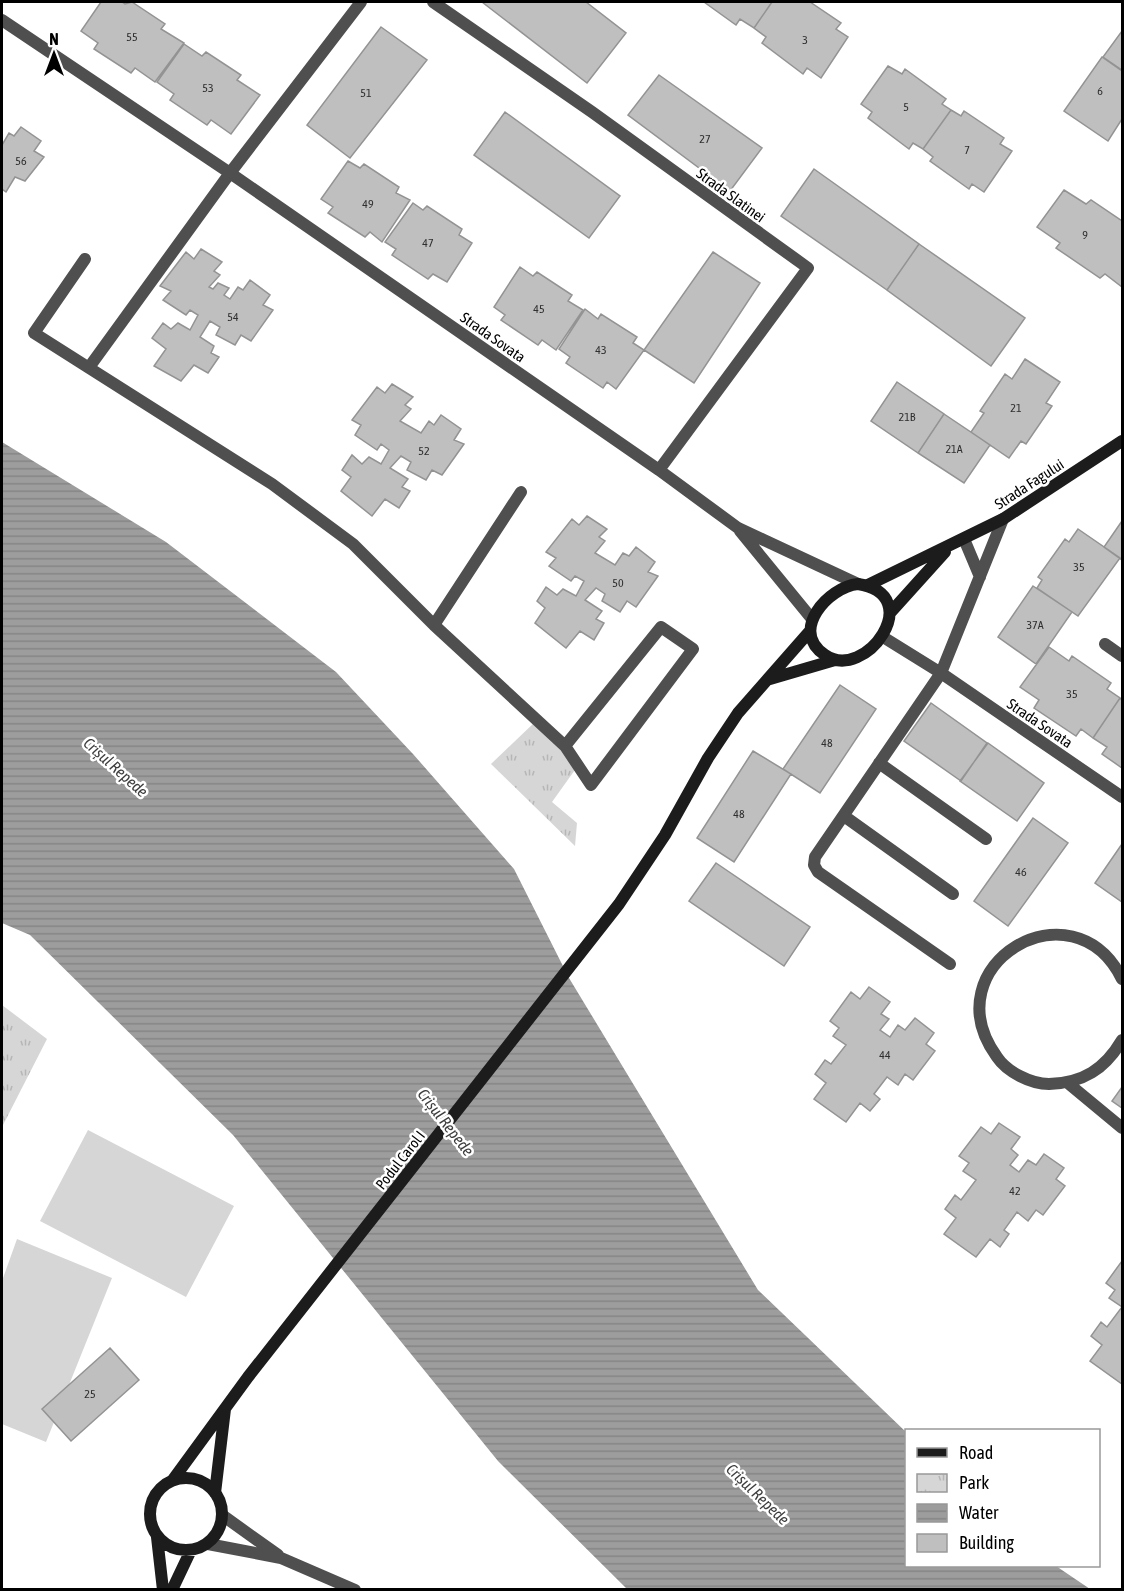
<svg xmlns="http://www.w3.org/2000/svg" width="1124" height="1591" viewBox="0 0 1124 1591" font-family="'Asap Condensed',sans-serif">
  <style>
    .grass { fill: #d6d6d6 }
    .park { fill: url(#park-tufts) }
    .water { fill: url(#water-rules) }
    .building { fill: #bfbfbf; stroke: #939393; stroke-width: 1.5 }
    .lines { fill: none; stroke-linecap: round; stroke-linejoin: round }
    .street { stroke: #4f4f4f; stroke-width: 12 }
    .secondary { stroke: #1c1c1c; stroke-width: 12 }
    .labels { text-anchor: middle; dominant-baseline: central; stroke-width: 5; stroke-linejoin: round; paint-order: stroke }
    .number-label { font-size: 12px; fill: #303030 }
    .street-label { font-size: 15px; fill: #000; stroke: #fff }
    .water-label { font-size: 16px; font-style: italic; fill: #3e3e3e; stroke: #fff }
  </style>
  <defs>
    <pattern id="park-tufts" width="24" height="20" patternUnits="userSpaceOnUse" patternTransform="scale(1.5)"><rect width="24" height="20" fill="#d6d6d6"/><path d="M3 7l-1-3M5 7V3M7 7l1-3M15 17l-1-3M17 17v-4M19 17l1-3" fill="none" stroke="#b6b6b6"/></pattern>
    <pattern id="water-rules" width="6" height="5" patternUnits="userSpaceOnUse" patternTransform="scale(1.5)"><rect width="6" height="5" fill="#9d9d9d"/><path d="M0 2.5h6" fill="none" stroke="#858585"/></pattern>
  </defs>
  <rect width="100%" height="100%" fill="#fff"/>
  <path class="grass" d="M88,1130L234,1206L186,1297L40,1221Z
    M17,1239L112,1278L46,1442L2,1424V1281Z"/>
  <path class="park" d="M536,721L577,767L552,802L577,823L575,846L491,764Z
    M2,1005L47,1039L2,1127Z"/>
  <path class="water" d="M2,442L166,542L336,672L413,754L514,869L569,978L758,1290L906,1432V1566H1056L1090,1589H627L498,1461L233,1135L30,935L2,923Z"/>
  <path class="building" d="M101,2H122L125,4L132,2L165,24L161,29L184,43L155,82L135,68L131,73L94,49L98,43L81,31Z
    M482,2H586L626,33L587,83Z
    M704,2H772L754,28L740,19L736,25Z
    M772,2H810L841,23L836,29L848,37L821,78L807,68L803,74L762,43L766,37L754,28Z
    M381,27L427,60L350,158L307,125Z
    M1122,31V70L1103,57Z
    M184,44L202,56L206,52L241,75L237,80L260,95L231,134L211,120L207,125L170,100L174,94L157,82Z
    M1102,57L1122,71V119L1108,141L1064,111Z
    M888,66L902,74L905,69L946,99L942,104L951,110L923,149L913,143L909,149L868,118L872,112L861,104Z
    M659,75L762,148L730,191L628,115Z
    M951,110L961,116L964,111L1004,138L1000,144L1012,151L984,192L972,184L969,189L930,161L933,157L923,149Z
    M505,112L620,196L589,238L474,155Z
    M21,127L41,141L34,151L44,157L25,181L15,177L6,192L2,189V145L9,133L14,136Z
    M348,161L360,168L364,164L399,187L396,193L410,200L382,242L370,232L365,237L328,213L333,207L321,199Z
    M814,169L919,244L887,290L781,216Z
    M1064,190L1086,204L1091,200L1122,221V287L1105,274L1100,278L1056,248L1060,243L1037,227Z
    M413,203L423,210L427,206L462,229L459,235L472,243L447,282L433,274L428,279L392,255L396,249L385,242Z
    M919,244L1025,318L991,366L887,290Z
    M201,249L222,262L214,271L220,275L209,287L213,289L218,283L229,288L224,295L230,299L238,287L243,290L250,280L270,295L263,305L273,310L251,341L241,335L235,345L216,335L220,327L210,321L200,337L214,346L211,353L219,357L208,373L194,365L181,381L154,366L166,349L152,338L163,323L171,329L178,323L190,330L198,315L190,310L186,315L163,300L171,291L160,286L186,252L194,259Z
    M713,252L760,283L694,383L644,350Z
    M520,267L533,276L537,272L572,295L568,301L583,310L556,350L542,340L538,345L501,320L505,315L494,307Z
    M585,309L598,319L601,314L637,337L633,343L644,350L616,389L607,382L603,388L566,363L570,357L559,349Z
    M1025,359L1060,382L1046,403L1052,406L1026,444L1021,441L1009,458L971,432L984,413L980,411L1005,374L1012,379Z
    M897,382L944,414L918,453L871,421Z
    M392,384L413,397L405,405L411,409L400,421L421,433L429,421L434,425L441,415L461,429L454,440L464,444L442,475L432,470L426,480L407,470L411,462L401,456L390,468L408,479L402,487L410,491L399,508L385,499L372,516L341,491L351,477L342,470L352,455L362,464L369,457L381,464L389,450L381,444L377,450L355,435L361,425L352,420L377,387L385,393Z
    M944,414L990,445L964,483L918,453Z
    M587,516L607,529L599,537L605,541L595,553L615,565L623,553L629,556L636,547L655,562L648,572L658,576L636,607L627,601L620,612L602,601L605,594L596,588L585,600L602,611L596,619L604,623L594,640L580,631L566,648L535,623L545,608L537,601L546,587L557,595L563,589L576,596L584,581L575,576L571,581L549,566L556,558L546,552L572,519L579,525Z
    M1122,521V560L1104,547Z
    M1078,529L1120,558L1078,616L1037,588L1042,580L1038,577L1065,539L1069,542Z
    M1033,586L1072,612L1036,664L998,637Z
    M1049,647L1069,661L1072,656L1111,683L1107,689L1120,698L1093,738L1081,729L1076,736L1034,708L1039,700L1020,687Z
    M840,685L876,709L820,793L783,769Z
    M1120,698L1122,700V768L1102,754L1107,747L1093,738Z
    M931,703L987,743L961,781L904,741Z
    M988,743L1044,783L1017,821L960,781Z
    M753,751L791,774L734,862L697,838Z
    M1033,818L1068,843L1008,926L974,901Z
    M1122,844V902L1095,883Z
    M716,863L810,927L784,966L689,901Z
    M869,987L890,1002L881,1014L889,1019L880,1030L890,1037L898,1025L905,1030L915,1018L934,1033L926,1044L935,1051L913,1080L905,1074L898,1085L887,1077L874,1094L880,1099L870,1111L860,1103L846,1122L814,1099L826,1083L815,1074L825,1060L831,1064L846,1045L833,1036L839,1028L830,1021L851,992L860,999Z
    M1122,1087V1108L1112,1101Z
    M999,1123L1020,1137L1011,1149L1018,1155L1010,1165L1019,1172L1028,1160L1036,1165L1044,1154L1064,1168L1056,1179L1065,1186L1043,1215L1036,1210L1028,1221L1017,1212L1004,1230L1009,1234L1000,1247L990,1239L976,1257L944,1234L956,1218L945,1209L955,1195L961,1200L976,1180L963,1171L969,1163L959,1156L981,1127L991,1134Z
    M1122,1261V1384L1090,1361L1102,1345L1091,1336L1101,1322L1107,1327L1122,1307L1109,1298L1115,1290L1106,1283Z
    M110,1348L139,1380L71,1441L42,1409Z"/>
  <g class="lines">
    <path class="street" d="M433,2L592,112L808,268L659,470
      M2,20L230,173L659,470L738,528L858,584
      M85,259L34,333L272,484L353,544L434,625L565,746L661,627L693,649L591,785L565,746
      M90,366L230,173L361,2
      M740,531L812,619
      M964,539L980,577
      M434,625L521,492
      M883,637L941,673L1122,797
      M1105,644L1122,656
      M879,763L986,839
      M844,816L953,894
      M950,964L818,872L814,865L815,857L941,673L1003,519
      M1122,979C1073,880 930,965 997,1057C1007,1072 1031,1084 1049,1084C1083,1083 1105,1069 1122,1040
      M1069,1084L1122,1128
      M222,1515L278,1555
      M208,1544L281,1558L355,1590"/>
    <path class="secondary" d="M858,584C928,595 865,683 825,655C789,631 828,587 858,584Z
      M868,585L1003,519L1122,441
      M890,613L945,552
      M770,679L835,660
      M150 1514a36 36 0 1 1 72 0a36 36 0 1 1-72 0Z
      M172,1481L248,1377L619,904L665,835L708,758L738,713L810,631
      M215,1493L225,1409
      M157,1537L163,1590
      M172,1590L191,1550"/>
  </g>
  <g class="labels">
    <g class="number-label">
      <text x="132" y="37">55</text>
      <text x="805" y="40">3</text>
      <text x="208" y="88">53</text>
      <text x="1100" y="91">6</text>
      <text x="366" y="93">51</text>
      <text x="906" y="107">5</text>
      <text x="705" y="139">27</text>
      <text x="967" y="150">7</text>
      <text x="21" y="161">56</text>
      <text x="368" y="204">49</text>
      <text x="1085" y="235">9</text>
      <text x="428" y="243">47</text>
      <text x="539" y="309">45</text>
      <text x="233" y="317">54</text>
      <text x="601" y="350">43</text>
      <text x="1016" y="408">21</text>
      <text x="907" y="417">21B</text>
      <text x="954" y="449">21A</text>
      <text x="424" y="451">52</text>
      <text x="1079" y="567">35</text>
      <text x="618" y="583">50</text>
      <text x="1035" y="625">37A</text>
      <text x="1072" y="694">35</text>
      <text x="827" y="743">48</text>
      <text x="739" y="814">48</text>
      <text x="1021" y="872">46</text>
      <text x="885" y="1055">44</text>
      <text x="1015" y="1191">42</text>
      <text x="90" y="1394">25</text>
    </g>
    <g class="street-label">
      <text transform="translate(731 195) rotate(36)">Strada Slatinei</text>
      <text transform="translate(493 337) rotate(35)">Strada Sovata</text>
      <text transform="translate(1029 484) rotate(-33)">Strada Fagului</text>
      <text transform="translate(1040 723) rotate(34)">Strada Sovata</text>
      <text transform="translate(400 1160) rotate(-52)">Podul Carol I</text>
    </g>
    <g class="water-label">
      <text transform="translate(116 767) rotate(42)">Crișul Repede</text>
      <text transform="translate(446 1122) rotate(52)">Crișul Repede</text>
      <text transform="translate(758 1494) rotate(44)">Crișul Repede</text>
    </g>
  </g>
  <rect width="1124" height="1591" fill="none" stroke="#000000" stroke-width="6"/>
  <rect x="905" y="1429" width="195" height="138" fill="#ffffff" stroke="#999999" stroke-width="1.5"/>
  <rect x="917" y="1448" width="30" height="9" fill="#1c1c1c" stroke="#999999" stroke-width="1.5"/>
  <text x="959" y="1459" font-size="18" fill="#000000">Road</text>
  <rect x="917" y="1474" width="30" height="18" fill="url(#park-tufts)" stroke="#999999" stroke-width="1.5"/>
  <text x="959" y="1489" font-size="18" fill="#000000">Park</text>
  <rect x="917" y="1504" width="30" height="18" fill="url(#water-rules)" stroke="#999999" stroke-width="1.5"/>
  <text x="959" y="1519" font-size="18" fill="#000000">Water</text>
  <rect x="917" y="1534" width="30" height="18" fill="#bfbfbf" stroke="#999999" stroke-width="1.5"/>
  <text x="959" y="1549" font-size="18" fill="#000000">Building</text>
  <g transform="translate(54 54)" stroke="#ffffff" stroke-width="4.5" paint-order="stroke">
  <path d="M0-4.5L10 22L0 15L-10 22Z" fill="#000000"/>
  <text y="-9" font-size="16" font-weight="bold" text-anchor="middle" fill="#000000">N</text>
  </g>
</svg>
